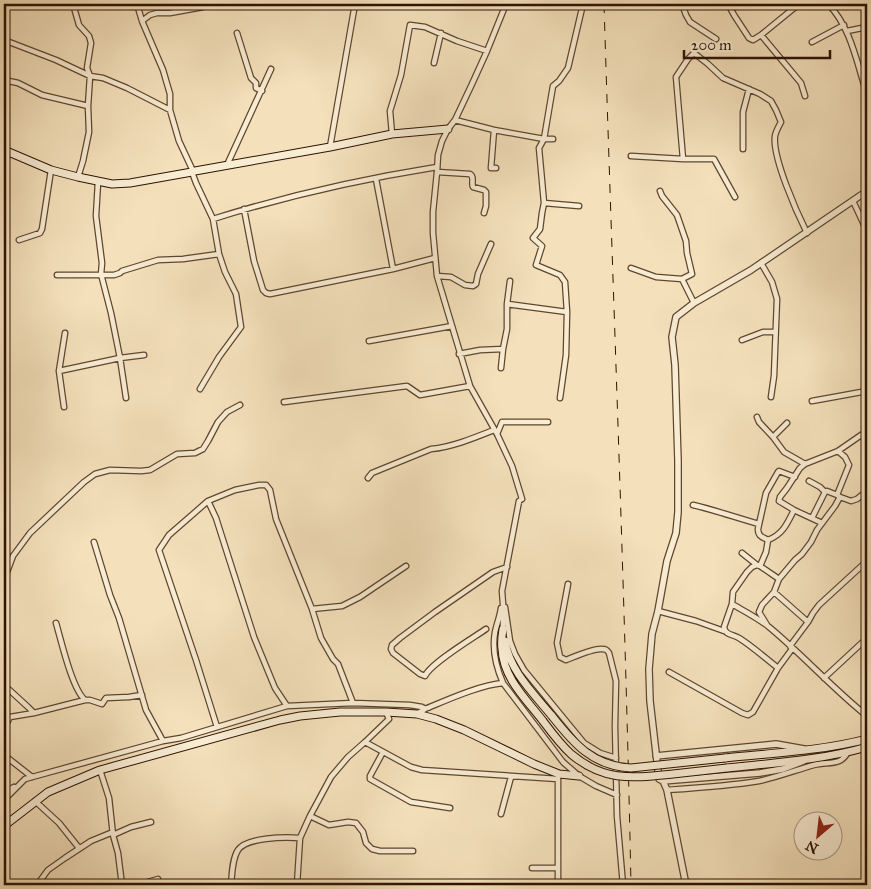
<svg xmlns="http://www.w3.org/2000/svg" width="871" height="889" viewBox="0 0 871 889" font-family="'IM FELL Great Primer',serif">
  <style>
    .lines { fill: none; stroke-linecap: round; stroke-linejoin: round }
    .minor-casing { stroke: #5f462f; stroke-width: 7 }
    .tertiary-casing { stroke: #5f462f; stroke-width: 8 }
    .secondary-casing { stroke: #2d1300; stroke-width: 9 }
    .minor { stroke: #f8ecd3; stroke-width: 4.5 }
    .tertiary { stroke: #f8ecd3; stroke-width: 5.5 }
    .secondary { stroke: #f8ecd3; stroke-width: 7 }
    .rail { stroke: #2d1300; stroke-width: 1; stroke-dasharray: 9 9; stroke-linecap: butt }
    .secondary-bridge-casing { stroke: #2d1300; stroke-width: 9; stroke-linecap: butt }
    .secondary-bridge { stroke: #f8ecd3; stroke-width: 7 }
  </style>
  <rect width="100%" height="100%" fill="#f4e1bc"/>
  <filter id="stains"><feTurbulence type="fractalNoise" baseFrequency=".004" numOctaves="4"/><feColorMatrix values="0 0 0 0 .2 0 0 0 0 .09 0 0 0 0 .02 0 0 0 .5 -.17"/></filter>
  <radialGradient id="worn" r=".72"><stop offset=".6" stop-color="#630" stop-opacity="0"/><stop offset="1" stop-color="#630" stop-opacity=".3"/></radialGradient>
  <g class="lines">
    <g class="minor-casing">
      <path id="minor" d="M73,4L79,25L89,36L91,43L87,68L90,76L88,106L89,132L83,161L78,177
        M137,4L142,21L163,70L170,94V110L179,141L193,171
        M682,4L686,15L690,22L716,39
        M728,4L734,15L749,38L753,40L761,35L799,4
        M828,4C851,27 857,64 867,94
        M142,21L150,15L157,13H170L203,7L212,4
        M847,31L867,27
        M237,33L251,78L256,83V88L262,91
        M761,35L801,83L805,96
        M4,40L56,60L90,76L103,78L127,88L170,110
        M812,42L844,25
        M434,63L441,33
        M4,80L18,83L42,95L88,106
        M455,120L494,130L544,139L553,86L559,81L568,68L583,4
        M494,130L491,168H496
        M392,134L390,111L401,75L410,25L425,27L457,41L487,51
        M553,139H544L539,148L544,203L542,213L540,229L533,238L542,246L536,265L560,275L565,282L567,312L566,355L560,398
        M330,147L355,4
        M743,149V112L749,89
        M631,156L683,159H714L735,197
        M683,159L676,77L688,59L694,53L708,64L723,78L760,94L771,101L776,110L781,122C779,126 776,131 775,136C772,157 797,213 807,233
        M227,165L271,69
        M192,172L196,183L213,219L219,254L225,272L236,294L241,327L219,357L200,389
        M437,172L470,174C475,177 471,182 473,187L484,190L486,192V206L484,213
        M376,179L393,269
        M98,182L96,216L102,263L101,274L111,313L120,358L126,398
        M660,191L662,196L677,215L686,241L687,253L692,274L682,279
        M853,201L867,231
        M544,203L579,206
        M244,209L254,261L263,290L266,293L270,294L393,269L435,258
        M213,219C286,196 362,179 437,167
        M19,240L40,233L42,229L51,170
        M761,263L772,282L777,299L774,376L771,397
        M631,268L656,277L682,279L694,303
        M57,275H114L120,273L122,271L158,260L183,259L219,254
        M437,276L451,277L465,285L473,286L476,284L478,274L491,244
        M507,304L567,312
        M742,340L763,332H775
        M369,341L452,326
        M459,354L480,350L503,349
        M501,368L503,349L507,329V304L510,281
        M59,371L120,358L144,355
        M812,401L867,391
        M284,402L407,386L420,395L470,386
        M64,407L59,371L65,333
        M757,417L759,422L773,437
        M787,423L773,437L784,452L805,464
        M497,434L502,422H548
        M838,451L845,457L849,465L837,495L840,497
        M368,478L372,473L431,449C452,447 474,438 494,430
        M809,481L820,487L825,492
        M208,501L216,518L254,637L275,688L287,706
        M693,505C715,510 737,518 759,524
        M812,518L825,492L827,491L837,495
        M822,523L794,510L779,501L780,497L787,488L800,468L805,464L838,451L867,431
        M768,540C783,534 787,524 794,510
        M94,542L110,595L119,618L146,710L163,741
        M742,553L757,565
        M760,566L766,552L768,540C762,537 758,536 758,529L766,493L778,472L779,471L795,477
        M4,580L13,556L30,533L84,482L95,474L110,470L141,471L150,470L177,454L195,453L203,449L208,441L218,422L227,412L240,405
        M568,584L557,643L560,657L566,660C574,657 593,648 602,649C606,649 607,650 609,653L616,681L615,726L617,816L623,885
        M774,592L808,622
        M732,604C744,611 758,618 769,627C803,655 832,688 867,716
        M505,607L510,641L515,654L524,670L570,726L584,743L600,753L616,758
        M501,608C500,616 497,623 495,632C492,649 496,667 503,683L563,762L579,776L596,786L617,795
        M312,609L342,606L360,597L406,566
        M658,611L696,621L724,631
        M56,623C61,640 72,689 85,700
        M767,625L759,612L762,605L774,592L779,579L795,560L802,554L811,542L817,530L835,506L840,497L851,501L857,499L867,491
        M486,629C473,638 431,663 425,676L420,674L393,653L391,649L392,645L400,638L435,612L493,572L507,567
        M503,629V604L502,591L519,501L522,499L512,466L497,434L470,386L437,276L433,233V212L437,172L438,155L442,141L448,129L455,120L472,84L487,51L506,4
        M778,668C765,658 752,646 739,638C732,634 725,635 724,627L732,604L733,592L747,572L752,567L757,565L760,566L779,579
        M669,672L742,713L748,715L753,712L778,668L792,649L790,646L808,622L813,613L819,605L867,561
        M824,678L865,640L867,639
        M4,685L28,707L34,713
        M425,709C447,700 480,685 503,683
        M217,727L196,660L159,550L169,535L208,501L235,490L259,485H266L270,490L276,519L312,609L321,638L333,659L338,664L353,703
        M4,728L10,717L34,713L85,700H90L102,704L106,698L129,697L142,695
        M365,742L411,767L422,770L558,779
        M383,752L370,776V779L411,802L450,808
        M4,755L32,777
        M100,770L109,798L113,835L118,853L122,885
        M4,786L9,790L14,787
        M667,790C697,788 728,786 759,781C778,777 796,770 814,765C828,761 840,767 848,752
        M4,800L25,779L163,741L181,738L287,706L353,703L410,705L422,707L425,709L417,714
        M35,801L59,823L79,848
        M501,814L511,777
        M310,816L329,825L348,822L356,823L363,832L366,843L372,849L380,851H413
        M113,835L131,827L151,822
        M532,868H558
        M37,885L48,870L65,858L91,841L113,832
        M138,885L158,879
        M231,885C232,875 232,859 238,850C247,837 285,837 300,838
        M297,885L300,838L310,816L331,777L348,757L365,742L389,719L386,712
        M558,885V777"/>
    </g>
    <g class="tertiary-casing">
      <path id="tertiary" d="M656,756L776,744L804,749
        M663,781L760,773L783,769L804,761
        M686,885L667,790L663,781L659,779L650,701L649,669L652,634L658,611L667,561L676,533L678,512V461L675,365L672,337L676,317L694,303L751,270L867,191"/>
    </g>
    <g class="secondary-casing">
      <path id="secondary" d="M4,150L51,170L78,177L112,184L130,183L192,172L195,171L330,147L392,134L448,129
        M503,629C502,635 501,643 502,649C503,678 527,700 543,721
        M505,641C509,670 534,694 552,716
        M725,758C772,753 821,751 867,739
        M727,768C773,763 822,760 867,747
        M4,826L48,792L100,770L280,720L300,716L340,712H386L417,714L436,719L464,730L534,764L559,774L579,776"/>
    </g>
    <use href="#minor" class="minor"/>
    <use href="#tertiary" class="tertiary"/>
    <use href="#secondary" class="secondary"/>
    <path class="rail" d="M604,4C613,298 625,591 631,885"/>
    <g class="secondary-bridge-casing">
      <path id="secondary-bridge" d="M552,716C574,744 593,766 631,768L725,758
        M543,721C552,733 560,744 571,754C604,782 632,778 673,774C691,772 709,770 727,768"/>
    </g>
    <use href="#secondary-bridge" class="secondary-bridge"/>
  </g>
  <rect width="871" height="889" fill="none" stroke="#f4e1bc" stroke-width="20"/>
  <rect x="5" y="5" width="861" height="879" fill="none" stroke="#2d1300" stroke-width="2.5"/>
  <rect x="10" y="10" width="851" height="869" fill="none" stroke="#2d1300"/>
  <g transform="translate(818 836) rotate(208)"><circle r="24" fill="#f8ecd3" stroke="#a7957f"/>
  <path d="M0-4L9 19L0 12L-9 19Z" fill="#8f2418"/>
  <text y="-8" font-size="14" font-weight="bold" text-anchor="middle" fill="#2d1300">N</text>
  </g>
  <path d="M684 50v8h146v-8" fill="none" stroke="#2d1300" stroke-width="2.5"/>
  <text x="691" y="50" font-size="15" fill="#2d1300" stroke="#f8ecd3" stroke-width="4" paint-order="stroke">200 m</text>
  <rect width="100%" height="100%" filter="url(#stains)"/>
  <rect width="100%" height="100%" fill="url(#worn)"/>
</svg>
